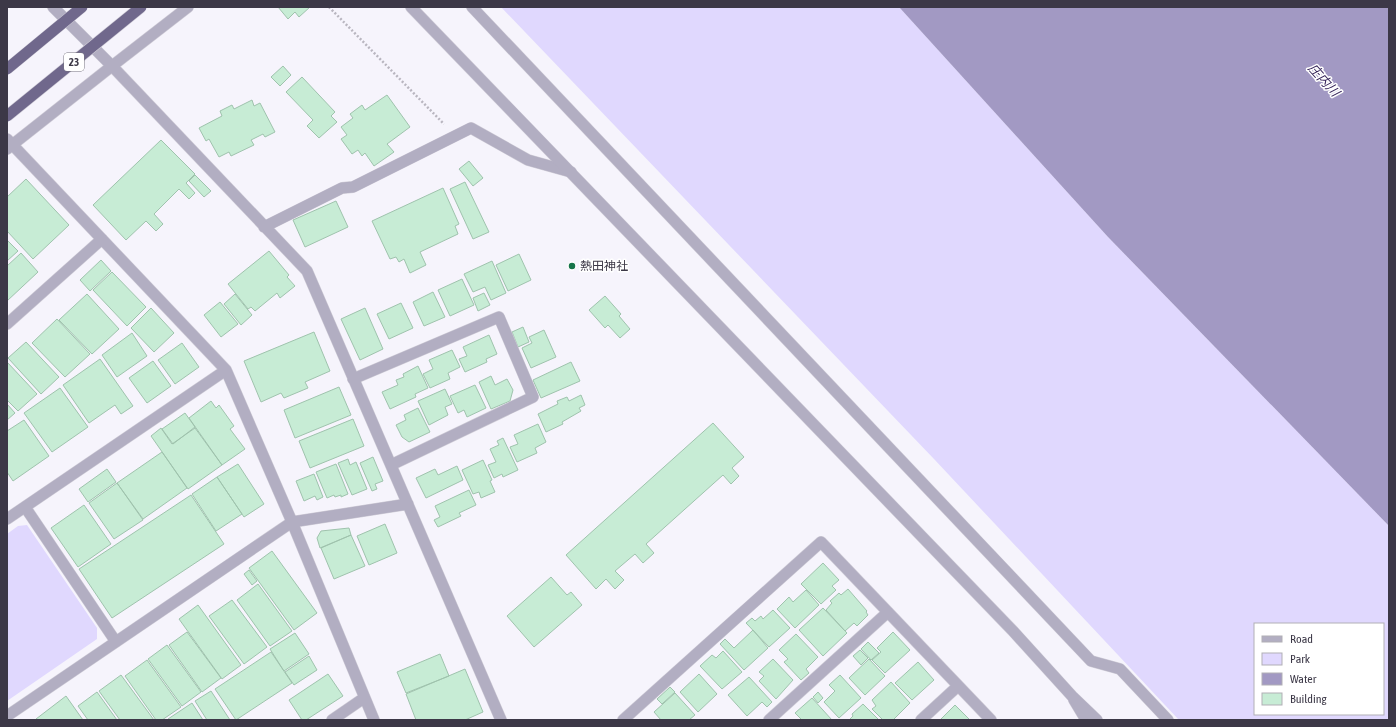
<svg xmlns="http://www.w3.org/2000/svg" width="1396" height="727" viewBox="0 0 1396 727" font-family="'Asap Condensed','Noto Sans JP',sans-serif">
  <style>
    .green { fill: #e0d8fe; fill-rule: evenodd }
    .water { fill: #a299c3 }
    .building { fill: #c7ecd5; stroke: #9fc3ad }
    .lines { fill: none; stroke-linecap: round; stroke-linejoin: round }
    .minor-casing { stroke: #d1ced8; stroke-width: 12 }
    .tertiary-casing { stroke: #d1ced8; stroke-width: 12 }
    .path { stroke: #b9b6c0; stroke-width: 2.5; stroke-dasharray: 2 2; stroke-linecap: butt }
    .minor { stroke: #b2aec2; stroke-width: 11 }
    .tertiary { stroke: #b2aec2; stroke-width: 11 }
    .trunk-bridge-casing { stroke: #d1ced8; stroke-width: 12; stroke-linecap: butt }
    .trunk-bridge { stroke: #70688c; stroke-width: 11 }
    .poi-dot { fill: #167449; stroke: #fff; stroke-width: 1.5 }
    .labels { text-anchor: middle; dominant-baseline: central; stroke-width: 3; stroke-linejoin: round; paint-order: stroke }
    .shield { fill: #fff; stroke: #76747e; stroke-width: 1 }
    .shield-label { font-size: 11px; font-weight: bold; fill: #3c3847 }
    .poi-label { font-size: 12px; fill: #3c3847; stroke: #fff; text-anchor: start }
    .water-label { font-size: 13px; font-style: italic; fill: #36255a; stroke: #fff }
  </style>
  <rect width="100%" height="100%" fill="#f6f4fc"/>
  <path class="green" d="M501,7H899L1108,237L1389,526V720H1179L934,459ZM1255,624H1383V714H1255Z
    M27,525L97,628V639L7,701V534L18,526Z"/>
  <path class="water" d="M899,7H1389V526L1108,237Z"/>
  <path class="building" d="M278,7H310L299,17L295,12L288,19Z
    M283,66L291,75L280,86L271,77Z
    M302,77L335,112L331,116L337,122L319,138L307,126L313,120L286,92Z
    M387,95L410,127L387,144L394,152L374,166L365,153L362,156L358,150L352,154L341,139L347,135L341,127L353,118L350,114L362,105L365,110Z
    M252,100L254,106L260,103L275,132L265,137L263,134L251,140L254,145L231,156L229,152L219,157L209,139L206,141L199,128L222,116L220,111L232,105L234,109Z
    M161,140L195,174L186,183L195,193L189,199L179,189L154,214L163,224L156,231L146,221L126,240L93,205Z
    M469,161L483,178L473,186L459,169Z
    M195,175L211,191L204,197L189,181Z
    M26,179L69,225L33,259L7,231V197Z
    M465,182L489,232L473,239L450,189Z
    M443,188L459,224L455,226L458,234L420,252L426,265L410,273L404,259L399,262L396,257L390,259L372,221Z
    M336,201L348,227L305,247L293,220Z
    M7,240L18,251L7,261Z
    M269,251L289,275L287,277L295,286L280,298L277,293L255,311L251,307L248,309L228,284Z
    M21,253L38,272L7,301V266Z
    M519,254L531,280L508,291L496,265Z
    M101,260L111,271L90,291L80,280Z
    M492,261L506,293L491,300L485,287L473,292L464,274Z
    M112,272L146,307L127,326L93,290Z
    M462,279L474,305L450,316L438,290Z
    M433,292L445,317L424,326L413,302Z
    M484,293L490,305L478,311L473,298Z
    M87,294L119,329L92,354L59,320Z
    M235,294L252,315L241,325L224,304Z
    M605,296L621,314L619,316L630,329L620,338L608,325L605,328L589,310Z
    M220,302L238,324L221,337L204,315Z
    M401,303L413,328L389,339L377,314Z
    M151,308L174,333L154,352L131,328Z
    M365,308L383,349L360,360L341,319Z
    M57,319L90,354L65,377L32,343Z
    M523,327L529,342L518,347L512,332Z
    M544,330L556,357L531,368L522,348L532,343L529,337Z
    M314,332L330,371L305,382L308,388L284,398L281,393L261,402L244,361Z
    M132,333L147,356L117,377L102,355Z
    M489,335L497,354L486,359L487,362L465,372L459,359L467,356L463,347Z
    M26,342L59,377L41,394L8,358Z
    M182,343L199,367L175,384L158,360Z
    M452,350L460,367L448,373L450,379L430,388L423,374L433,369L429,360Z
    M100,359L133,406L121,414L115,405L89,423L63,385Z
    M153,361L171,386L147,403L129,378Z
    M7,362L37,394L18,411L7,400Z
    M571,362L580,381L541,398L533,380Z
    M418,366L428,388L415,394L416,397L390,409L382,392L398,385L396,380L404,377L403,374Z
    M491,376L495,385L507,379L513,390L510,401L491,409L479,382Z
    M475,385L486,408L467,417L464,410L458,413L450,396Z
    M339,387L351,415L295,438L284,410Z
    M60,388L88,427L52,452L24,413Z
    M445,389L452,404L445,407L448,415L429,425L418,401Z
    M581,395L585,405L579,408L581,411L562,422L563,424L546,432L538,414L558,404L557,401L567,397L569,401Z
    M211,401L216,408L219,405L234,426L230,429L245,449L222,465L189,418Z
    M7,404L15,413L7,420Z
    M418,408L430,432L409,442L402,437L396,425L406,420L404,415Z
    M185,413L195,427L173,444L162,429Z
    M353,419L364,446L310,468L299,441Z
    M24,420L49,456L13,481L7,472V431Z
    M713,423L744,457L732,468L739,476L731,484L723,475L646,544L654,553L643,563L635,554L615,571L624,580L615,589L606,579L596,589L566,555Z
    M538,424L546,442L535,448L537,453L517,462L510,447L518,444L514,435Z
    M161,428L172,444L195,428L222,465L188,489L151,436Z
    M503,438L518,470L503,477L502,474L494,478L488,465L496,462L490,449L499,445L497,441Z
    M162,452L187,488L143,519L117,483Z
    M373,457L383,481L375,484L377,489L372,491L360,463Z
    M348,459L350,465L356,462L367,489L352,495L338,463Z
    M483,460L492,480L490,481L495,492L481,498L479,492L473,494L462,470Z
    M238,464L264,504L244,517L217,477Z
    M336,464L348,494L341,497V495L335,497L334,495L327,498L316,472Z
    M457,466L463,480L426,498L416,478L435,469L438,475Z
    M107,469L116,482L88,502L79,489Z
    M314,474L323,497L317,500L315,496L304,501L296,481Z
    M217,477L242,514L216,531L192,494Z
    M117,483L143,520L114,539L89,503Z
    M469,490L476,505L459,513L461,516L438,527L434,520L440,517L435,506Z
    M191,495L224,544L112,618L79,569Z
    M84,505L111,544L78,567L51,528Z
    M385,524L397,553L369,565L357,536Z
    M349,528L351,535L320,548L317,538L321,531Z
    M351,535L365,566L334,579L321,548Z
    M272,551L317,613L294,630L249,568Z
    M823,563L839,580L832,586L836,590L821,604L801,584Z
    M249,570L257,581L252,585L244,574Z
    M551,577L567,595L571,592L582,605L534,647L507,616Z
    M258,584L292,631L270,646L237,600Z
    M848,589L867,611L866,612L868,615L857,626L854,623L845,631L826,610L832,603L830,601L839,593L841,595Z
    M806,590L819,605L795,628L777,609L789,597L793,602Z
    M232,600L267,647L244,664L209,616Z
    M198,605L241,665L222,679L179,619Z
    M823,608L847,633L823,656L799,630Z
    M773,610L790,628L769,647L746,623L752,618L755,621L761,616L763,619Z
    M753,630L768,648L744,670L720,644L725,639L734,648Z
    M187,632L221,678L202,692L169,645Z
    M893,632L910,650L885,673L872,660L881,652L877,648Z
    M295,633L309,654L284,671L270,649Z
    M796,634L818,657L806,669L809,673L801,680L784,662L788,659L779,650Z
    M868,642L879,653L871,660L861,649Z
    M167,645L201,692L182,706L148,659Z
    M860,650L868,658L861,665L853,656Z
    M723,651L742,672L722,689L700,666L712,655L716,658Z
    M271,652L292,683L236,720L215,689Z
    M440,654L449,676L406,693L397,672Z
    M309,656L317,670L294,685L285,672Z
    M773,659L793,680L776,699L759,681L764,676L759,672Z
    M869,659L885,676L865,695L849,678Z
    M147,660L181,707L162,720H156L125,676Z
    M918,662L934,680L912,700L895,683Z
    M465,669L483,712L465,720H416L406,694Z
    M328,674L343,696L306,720H302L289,700Z
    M699,674L717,694L698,712L680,692Z
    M121,675L154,720H120L99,691Z
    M840,675L861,698L839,718L824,702L835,691L829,685Z
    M749,677L772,702L767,707L762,702L747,716L728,695Z
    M891,682L910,703L893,720H883L872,709L876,706L872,700Z
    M670,687L675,692L662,704L657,699Z
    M211,691L230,720H207L195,701Z
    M97,692L117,720H88L78,706Z
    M818,692L823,698L818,703L813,697Z
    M675,693L695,715L689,720H661L654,712Z
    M66,696L83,720H36V719Z
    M812,698L832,720H802L795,713Z
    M192,703L203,720H169L168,719Z
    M863,704L879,720H849L853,716L852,714Z
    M955,705L970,720H940Z"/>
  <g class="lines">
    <g class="minor-casing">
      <path id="minor" d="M53,7L112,66L188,7
        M472,7L1091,661L1120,669L1168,720
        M7,139L226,370L292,522L374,720
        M7,149L112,66L307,271L501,720
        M264,227L342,188L353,187L471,128L528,160L571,172
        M7,324L102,239
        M353,379L499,317L533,397L391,465
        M25,507L116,642
        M7,519L226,370
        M1074,700L1086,720
        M7,716L292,522L408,504
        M332,720L364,698
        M623,720L821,542L991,720
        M769,720L888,612
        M921,720L958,686"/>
    </g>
    <g class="tertiary-casing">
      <path id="tertiary" d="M411,7L1013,631L1072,696L1097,720"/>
    </g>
    <path class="path" d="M329,7L444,124"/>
    <use href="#minor" class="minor"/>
    <use href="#tertiary" class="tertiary"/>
    <g class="trunk-bridge-casing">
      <path id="trunk-bridge" d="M7,69L82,7
        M7,116L141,7"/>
    </g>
    <use href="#trunk-bridge" class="trunk-bridge"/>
  </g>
  <circle class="poi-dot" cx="572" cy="266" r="4"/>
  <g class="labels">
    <rect class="shield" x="64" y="53" width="20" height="18" rx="3"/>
    <g class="shield-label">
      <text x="74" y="62">23</text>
    </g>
    <g class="poi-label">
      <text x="580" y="266">熱田神社</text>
    </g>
    <g class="water-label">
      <text transform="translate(1324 80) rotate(48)">庄内川</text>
    </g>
  </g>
  <rect width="1396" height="727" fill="none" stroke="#3c3847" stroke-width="16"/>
  <rect x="1254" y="623" width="130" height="92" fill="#ffffff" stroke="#b1afb5"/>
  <rect x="1262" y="636" width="20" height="6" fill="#b2aec2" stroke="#b1afb5"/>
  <text x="1290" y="643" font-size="12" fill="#3c3847">Road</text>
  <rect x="1262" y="653" width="20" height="12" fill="#e0d8fe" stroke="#b1afb5"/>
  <text x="1290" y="663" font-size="12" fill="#3c3847">Park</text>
  <rect x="1262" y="673" width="20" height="12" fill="#a299c3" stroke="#b1afb5"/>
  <text x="1290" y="683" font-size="12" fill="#3c3847">Water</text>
  <rect x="1262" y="693" width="20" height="12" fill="#c7ecd5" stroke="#b1afb5"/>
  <text x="1290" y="703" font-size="12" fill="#3c3847">Building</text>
</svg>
